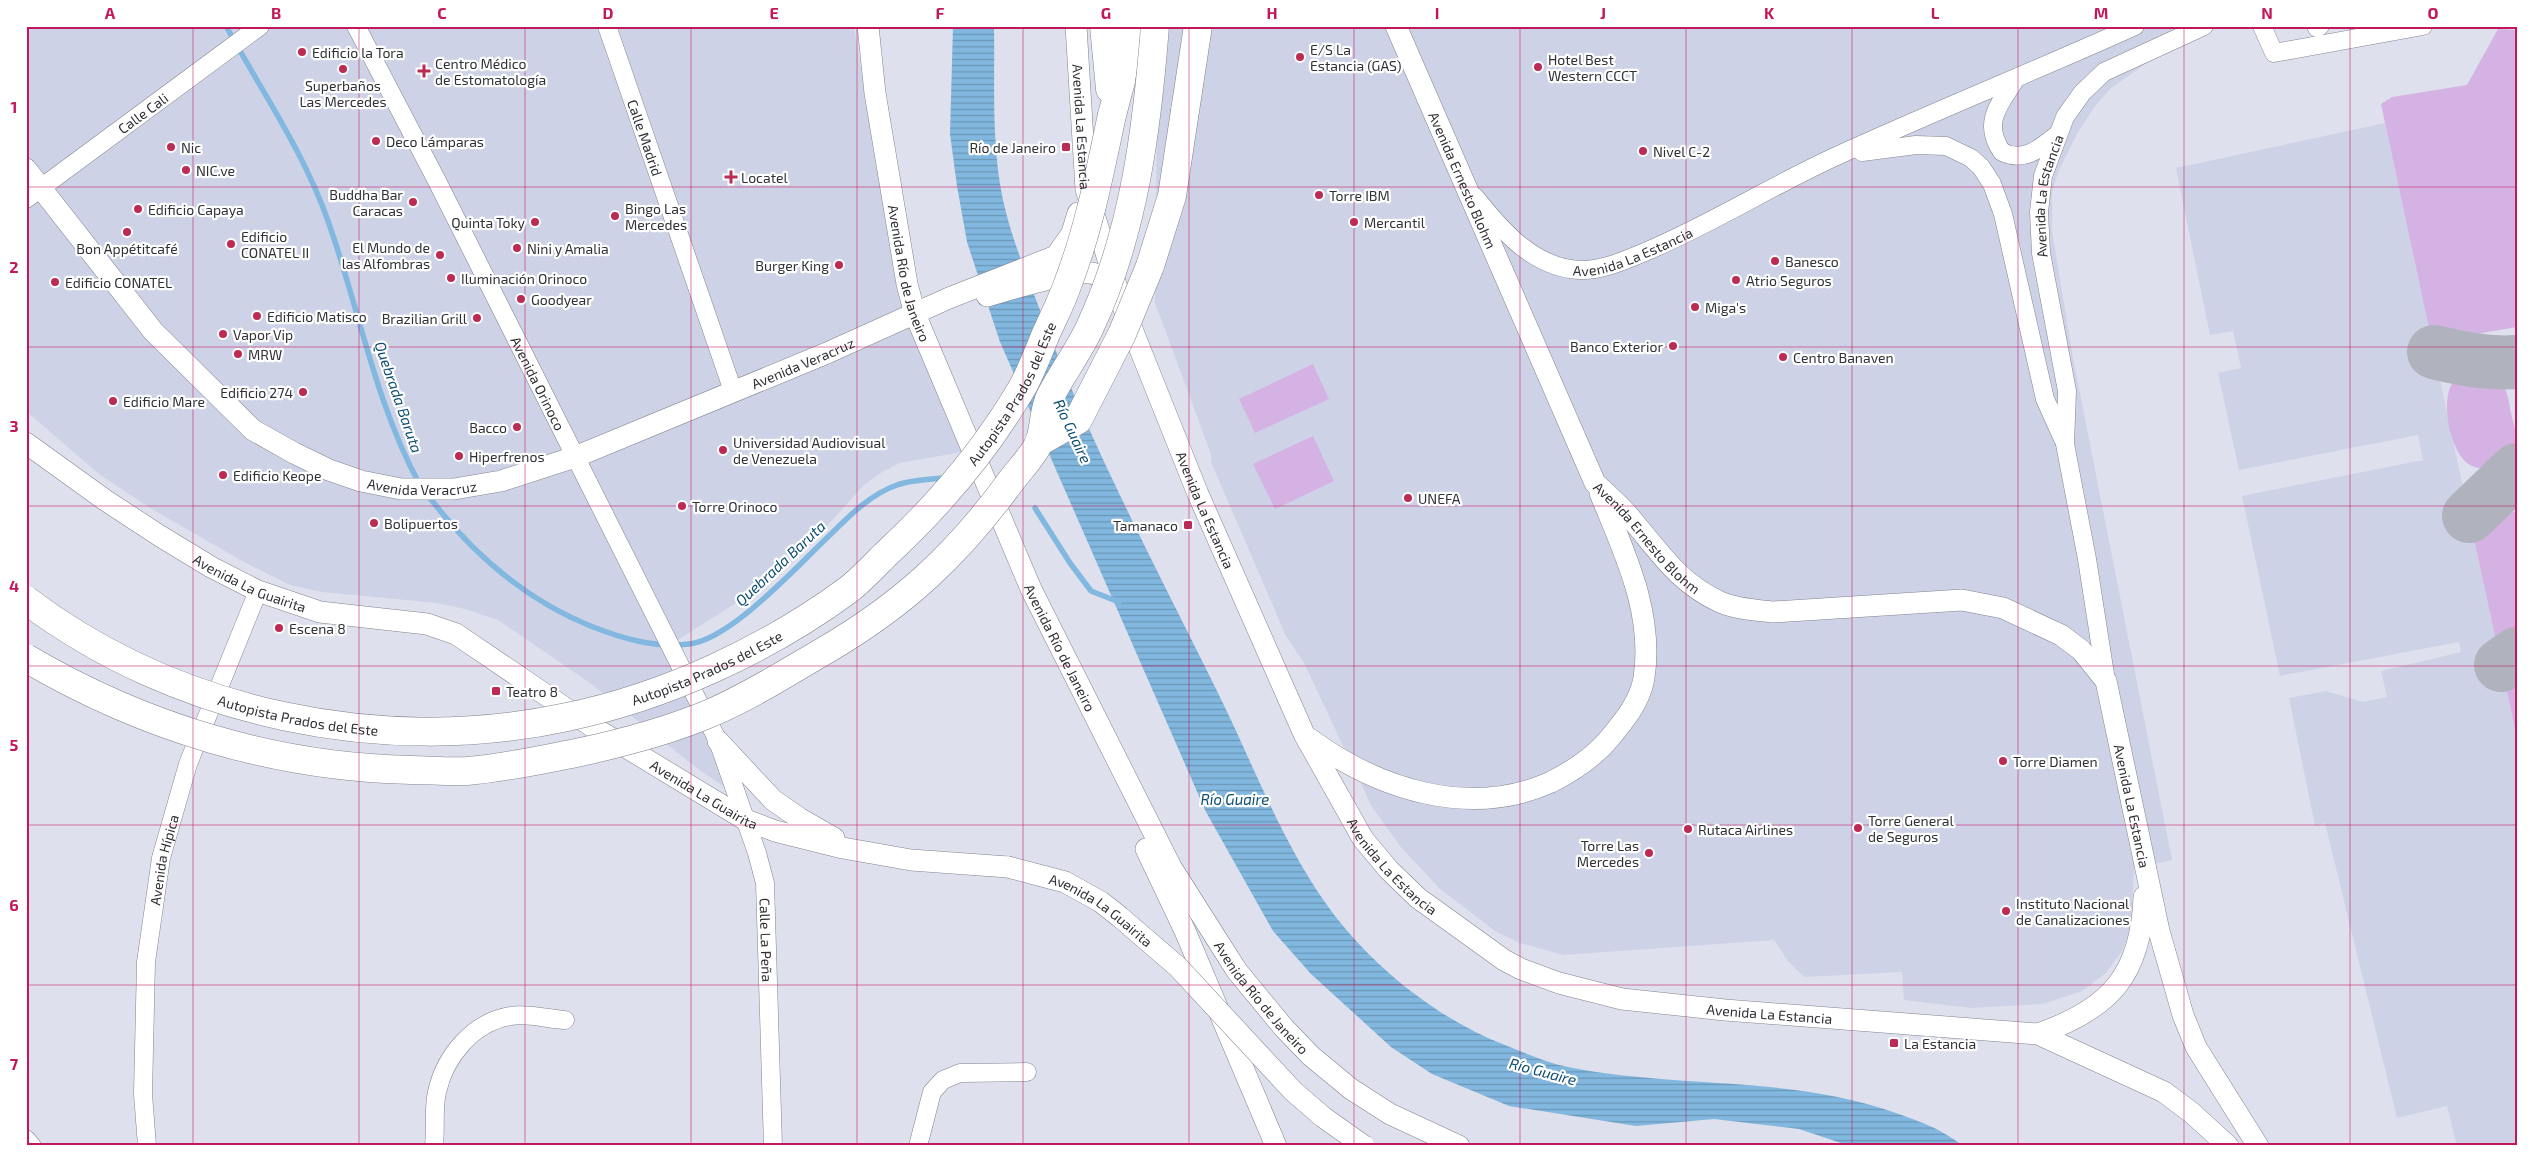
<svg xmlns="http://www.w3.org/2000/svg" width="2543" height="1172" viewBox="0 0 2543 1172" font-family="'Exo 2',sans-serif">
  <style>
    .built { fill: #ced2e6 }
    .green { fill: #d4b2e4 }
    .water { fill: url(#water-rules) }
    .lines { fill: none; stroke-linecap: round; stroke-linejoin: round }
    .stream { stroke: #82b8df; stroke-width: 5.5 }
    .taxiway { stroke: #b0b2bd; stroke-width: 54 }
    .minor-casing { stroke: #828490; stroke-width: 19 }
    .tertiary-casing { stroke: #828490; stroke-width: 22 }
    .motorway-casing { stroke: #828490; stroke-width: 29 }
    .minor { stroke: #fff; stroke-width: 18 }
    .tertiary { stroke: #fff; stroke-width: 21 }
    .motorway { stroke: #fff; stroke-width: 28 }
    .tertiary-bridge-casing { stroke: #828490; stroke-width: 22; stroke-linecap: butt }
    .motorway-bridge-casing { stroke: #828490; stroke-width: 29; stroke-linecap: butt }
    .tertiary-bridge { stroke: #fff; stroke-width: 21 }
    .motorway-bridge { stroke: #fff; stroke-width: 28 }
    .grid { fill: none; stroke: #c2185b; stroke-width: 1; stroke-opacity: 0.55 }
    .poi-dot { fill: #bb2b53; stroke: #fff; stroke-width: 2 }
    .labels { text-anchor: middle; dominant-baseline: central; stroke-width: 4.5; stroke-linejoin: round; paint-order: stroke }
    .poi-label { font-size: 14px; fill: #303136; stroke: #fff; text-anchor: start }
    .street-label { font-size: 14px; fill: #303136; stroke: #fff }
    .water-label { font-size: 15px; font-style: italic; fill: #0d4e73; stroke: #fff }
    .neatline { fill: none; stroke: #c2185b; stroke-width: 2 }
    .grid-label { font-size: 16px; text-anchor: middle; font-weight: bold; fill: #c2185b }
  </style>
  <defs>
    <pattern id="water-rules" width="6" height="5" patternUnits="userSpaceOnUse" patternTransform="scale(1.25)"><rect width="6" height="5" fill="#82b8df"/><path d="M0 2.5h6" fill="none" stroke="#6b96b6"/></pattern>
  </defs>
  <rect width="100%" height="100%" fill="#dee0ed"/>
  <path class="built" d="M26,26H854L875,160L903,300L968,451L900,463L882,472L864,485L805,550L774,579L673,643L726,788L698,769L590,683L498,620L465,609L437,603L322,592L290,585L244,562L150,508L99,474L26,411Z
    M1158,26H2222L2154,58L2110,89L2093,109L2077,134L2059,170L2052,192V231L2073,358L2172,860L2134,868L2131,927L2122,951L2106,973L2082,991L2043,1004L1971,1008L1904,1000L1902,972L1804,977L1788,961L1774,940L1563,955L1520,943L1495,931L1439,888L1400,846L1372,807L1304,663L1286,636L1211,462V454L1155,303Z
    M2385,123L2517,739V1146H2457L2447,1106L2397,1118L2325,823L2315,826L2289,698L2326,691L2363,702L2387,697L2381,671L2461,652L2459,642L2280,676L2242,496L2423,460L2418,435L2239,470L2218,373L2241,368L2233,331L2210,335L2176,168Z"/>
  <path class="green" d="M2498,29L2517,30V327L2440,340L2430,333L2381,104L2392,97L2467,85Z
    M1313,364L1329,399L1255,433L1239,399Z
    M2465,372L2502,384C2508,392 2509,403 2511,413C2513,422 2517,434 2515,443C2512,451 2505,455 2499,460C2463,488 2447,434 2447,407C2447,392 2451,378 2465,372Z
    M1313,436L1334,481L1275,509L1253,464Z
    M2517,510V631L2502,639L2495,636L2474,539L2493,521Z
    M2517,678V739L2507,692L2510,682Z"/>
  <path class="water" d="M953,26H994C995,84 991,143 1003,200C1012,241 1029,280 1043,318C1092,448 1158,571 1219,695C1255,768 1285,851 1335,916C1378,971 1440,1020 1505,1045C1525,1053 1547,1063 1568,1067C1677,1089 1791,1075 1896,1113C1923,1123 1940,1128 1963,1146H1850L1799,1129L1714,1119L1636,1126L1509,1106L1432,1074L1391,1047L1311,974L1273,931L1206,812L1000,342L967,242L957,186L950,134Z"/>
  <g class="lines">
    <path class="stream" d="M226,26C261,90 304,152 328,221C359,308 375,403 420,485
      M427,494C471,553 525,600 593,627C624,639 655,648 689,644C732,639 799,564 831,534C850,515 871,494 897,485C912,480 930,479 946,478
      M1035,508L1070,563L1091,591L1119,602"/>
    <path class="taxiway" d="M2434,352C2461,359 2489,364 2517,362
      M2469,516L2517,470
      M2501,665L2517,654"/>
    <g class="minor-casing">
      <g id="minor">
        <path id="s1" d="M356,26L437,181L718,741L757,853L765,883L773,1146"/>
        <path id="s2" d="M607,26L733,391"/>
        <path d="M2262,26L2274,53L2423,26"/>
        <path d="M2316,26L2317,28L2320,26"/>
        <path d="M2015,80C1999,105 1982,123 2002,152C2025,163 2040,148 2058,134"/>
        <path d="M1862,152L1916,145L1946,146L1971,158L1981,167L1992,184L2003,214L2045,399L2063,439"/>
        <path id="s3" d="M1475,197C1502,231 1534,268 1580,270C1601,271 1626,260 1645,252C1712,224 1774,184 1841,154C1938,110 2037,70 2135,26"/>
        <path id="s4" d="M26,199L260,26"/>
        <path id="s5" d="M2106,681L2087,559L2065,444L2067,391L2041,253L2039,212L2043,176L2065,117L2082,93L2104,72L2204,26"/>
        <path d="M26,1139L32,1146"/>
        <path id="s6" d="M147,1146L143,1094L146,962L161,858L188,764L258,591"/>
        <path d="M434,1146C436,1128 433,1109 437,1092C445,1056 473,1022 511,1016C527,1013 548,1019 565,1020"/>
        <path d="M918,1146L932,1092L943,1080L960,1073L1027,1072"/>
      </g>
    </g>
    <g class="tertiary-casing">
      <g id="tertiary">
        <path id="s7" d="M868,26L875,93L907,284L915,314L1031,589L1171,867L1216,938L1237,971L1284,1028L1311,1056L1351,1089L1390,1114L1459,1146"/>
        <path id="s8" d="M1076,26L1086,189L1122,304L1198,494L1304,734L1363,839L1389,870L1418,898L1504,960L1521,969L1559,983L1622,999L1725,1010L2038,1034L2164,1092L2192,1113L2228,1146"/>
        <path id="s9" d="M1396,26L1595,483C1608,495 1622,507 1633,521C1661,554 1679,583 1720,602C1736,609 1755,610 1773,612L1962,600L2003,608L2061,635L2081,650L2106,681L2159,931L2183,1015L2196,1047L2258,1146"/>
        <path id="s10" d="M26,169L153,331L253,430L294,453L329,470L361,481L401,489H454L501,481L575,457L827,353L949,298L1056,256L1072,233L1078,213"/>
        <path d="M987,296C1009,290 1071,270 1091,273C1103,275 1111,286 1117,296"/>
        <path id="s11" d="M26,443L105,500L160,536L211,567L258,591L320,612L427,624L456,634L596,729L746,820L775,831L843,848L911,860L1008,867"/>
        <path d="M1310,739C1378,789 1470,819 1551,782C1573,771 1593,758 1609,739C1624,721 1640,702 1644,678C1654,612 1624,552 1600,493"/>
        <path d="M718,741L773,800L799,818L834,838"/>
        <path d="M1146,849L1185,931L1276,1146"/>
        <path d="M2038,1034C2110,1009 2141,975 2144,897"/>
      </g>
    </g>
    <g class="motorway-casing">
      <path id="motorway" d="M1104,26L1110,89
        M1185,111L1198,26
        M1112,115L1121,81L1130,26"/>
    </g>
    <use href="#minor" class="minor"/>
    <use href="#tertiary" class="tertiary"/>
    <use href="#motorway" class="motorway"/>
    <g class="tertiary-bridge-casing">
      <g id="tertiary-bridge">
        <path id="s12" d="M1008,867L1065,882L1101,902L1120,917L1178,967L1293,1091L1323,1117L1364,1146"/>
      </g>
    </g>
    <g class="motorway-bridge-casing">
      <g id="motorway-bridge">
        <path d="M1039,442L1078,420L1122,334L1150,266L1172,196L1185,111"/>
        <path id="s13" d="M26,600C177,714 383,757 567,717C665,697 768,649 848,590C861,580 873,567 885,555C938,506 985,451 1022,388C1031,372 1038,353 1045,336C1053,318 1062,301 1068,283C1089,229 1100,171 1112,115"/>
        <path d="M26,658C143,727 274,767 411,770C429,770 448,772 467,771C504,768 540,760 576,753C623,743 669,731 713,712C752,695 788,672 824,651C903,605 957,555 1011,481C1020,469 1033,456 1039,443C1045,428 1043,411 1050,397C1062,373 1079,351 1090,327C1134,233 1147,129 1155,26"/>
      </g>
    </g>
    <use href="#tertiary-bridge" class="tertiary-bridge"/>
    <use href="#motorway-bridge" class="motorway-bridge"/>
  </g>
  <path class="grid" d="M193,26V1146M359,26V1146M525,26V1146M691,26V1146M857,26V1146M1023,26V1146M1189,26V1146M1354,26V1146M1520,26V1146M1686,26V1146M1852,26V1146M2018,26V1146M2184,26V1146M2350,26V1146M26,187H2517M26,347H2517M26,506H2517M26,666H2517M26,825H2517M26,985H2517"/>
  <g class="poi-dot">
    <circle cx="302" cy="52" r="5"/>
    <circle cx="1300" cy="57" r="5"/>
    <circle cx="1538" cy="67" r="5"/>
    <circle cx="343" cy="69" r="5"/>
    <path d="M421.5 63.5h5v5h5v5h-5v5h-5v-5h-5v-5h5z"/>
    <circle cx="376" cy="141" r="5"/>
    <circle cx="171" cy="147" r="5"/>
    <rect x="1061" y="142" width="10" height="10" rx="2.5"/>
    <circle cx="1643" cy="151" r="5"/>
    <circle cx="186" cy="170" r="5"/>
    <path d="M728.5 169.5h5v5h5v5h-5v5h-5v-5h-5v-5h5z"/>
    <circle cx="1319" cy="195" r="5"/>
    <circle cx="413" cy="202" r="5"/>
    <circle cx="138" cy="209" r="5"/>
    <circle cx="615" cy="216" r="5"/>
    <circle cx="535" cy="222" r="5"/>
    <circle cx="1354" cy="222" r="5"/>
    <circle cx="127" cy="232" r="5"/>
    <circle cx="231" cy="244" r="5"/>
    <circle cx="517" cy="248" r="5"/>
    <circle cx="440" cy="255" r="5"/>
    <circle cx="1775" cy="261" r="5"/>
    <circle cx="839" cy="265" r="5"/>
    <circle cx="451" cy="278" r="5"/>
    <circle cx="1736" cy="280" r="5"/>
    <circle cx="55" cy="282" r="5"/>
    <circle cx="521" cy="299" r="5"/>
    <circle cx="1695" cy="307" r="5"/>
    <circle cx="257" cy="316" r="5"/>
    <circle cx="477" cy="318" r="5"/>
    <circle cx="223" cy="334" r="5"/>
    <circle cx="1673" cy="346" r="5"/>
    <circle cx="238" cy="354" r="5"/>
    <circle cx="1783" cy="357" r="5"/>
    <circle cx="303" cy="392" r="5"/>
    <circle cx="113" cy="401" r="5"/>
    <circle cx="517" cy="427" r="5"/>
    <circle cx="723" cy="450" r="5"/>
    <circle cx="459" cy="456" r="5"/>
    <circle cx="223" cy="475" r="5"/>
    <circle cx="1408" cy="498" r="5"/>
    <circle cx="682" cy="506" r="5"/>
    <circle cx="374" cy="523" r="5"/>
    <rect x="1183" y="520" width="10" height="10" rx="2.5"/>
    <circle cx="279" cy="628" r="5"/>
    <rect x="491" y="686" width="10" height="10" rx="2.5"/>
    <circle cx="2003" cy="761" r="5"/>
    <circle cx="1858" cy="828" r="5"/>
    <circle cx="1688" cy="829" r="5"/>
    <circle cx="1649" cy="853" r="5"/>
    <circle cx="2006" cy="911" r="5"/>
    <rect x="1889" y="1038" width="10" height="10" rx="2.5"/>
  </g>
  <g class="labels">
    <g class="poi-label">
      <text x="1310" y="49">E/S La<tspan x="1310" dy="16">Estancia (GAS)</tspan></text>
      <text x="312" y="52">Edificio la Tora</text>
      <text x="1548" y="59">Hotel Best<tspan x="1548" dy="16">Western CCCT</tspan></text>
      <text x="435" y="63">Centro Médico<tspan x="435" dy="16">de Estomatología</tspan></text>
      <text x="343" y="85" text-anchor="middle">Superbaños<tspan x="343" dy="16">Las Mercedes</tspan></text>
      <text x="386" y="141">Deco Lámparas</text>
      <text x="181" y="147">Nic</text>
      <text x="1056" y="147" text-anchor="end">Río de Janeiro</text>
      <text x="1653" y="151">Nivel C-2</text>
      <text x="196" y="170">NIC.ve</text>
      <text x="741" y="177">Locatel</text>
      <text x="403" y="194" text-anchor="end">Buddha Bar<tspan x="403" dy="16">Caracas</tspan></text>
      <text x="1329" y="195">Torre IBM</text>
      <text x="625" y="208">Bingo Las<tspan x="625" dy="16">Mercedes</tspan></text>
      <text x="148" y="209">Edificio Capaya</text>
      <text x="525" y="222" text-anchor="end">Quinta Toky</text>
      <text x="1364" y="222">Mercantil</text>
      <text x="241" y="236">Edificio<tspan x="241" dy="16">CONATEL II</tspan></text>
      <text x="430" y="247" text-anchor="end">El Mundo de<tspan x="430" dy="16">las Alfombras</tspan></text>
      <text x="127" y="248" text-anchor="middle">Bon Appétitcafé</text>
      <text x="527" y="248">Nini y Amalia</text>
      <text x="1785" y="261">Banesco</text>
      <text x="829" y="265" text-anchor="end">Burger King</text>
      <text x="461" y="278">Iluminación Orinoco</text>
      <text x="1746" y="280">Atrio Seguros</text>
      <text x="65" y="282">Edificio CONATEL</text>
      <text x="531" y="299">Goodyear</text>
      <text x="1705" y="307">Miga's</text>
      <text x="267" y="316">Edificio Matisco</text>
      <text x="467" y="318" text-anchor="end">Brazilian Grill</text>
      <text x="233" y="334">Vapor Vip</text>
      <text x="1663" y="346" text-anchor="end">Banco Exterior</text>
      <text x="248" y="354">MRW</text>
      <text x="1793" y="357">Centro Banaven</text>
      <text x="293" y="392" text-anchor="end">Edificio 274</text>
      <text x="123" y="401">Edificio Mare</text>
      <text x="507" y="427" text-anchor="end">Bacco</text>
      <text x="733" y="442">Universidad Audiovisual<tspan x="733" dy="16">de Venezuela</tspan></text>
      <text x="469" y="456">Hiperfrenos</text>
      <text x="233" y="475">Edificio Keope</text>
      <text x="1418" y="498">UNEFA</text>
      <text x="692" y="506">Torre Orinoco</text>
      <text x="384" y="523">Bolipuertos</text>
      <text x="1178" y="525" text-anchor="end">Tamanaco</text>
      <text x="289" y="628">Escena 8</text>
      <text x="506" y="691">Teatro 8</text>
      <text x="2013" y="761">Torre Diamen</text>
      <text x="1868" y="820">Torre General<tspan x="1868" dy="16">de Seguros</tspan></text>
      <text x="1698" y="829">Rutaca Airlines</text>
      <text x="1639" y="845" text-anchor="end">Torre Las<tspan x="1639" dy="16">Mercedes</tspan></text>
      <text x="2016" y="903">Instituto Nacional<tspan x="2016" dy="16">de Canalizaciones</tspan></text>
      <text x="1904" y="1043">La Estancia</text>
    </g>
    <g class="street-label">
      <text stroke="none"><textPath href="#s4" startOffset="145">Calle Cali</textPath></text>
      <text stroke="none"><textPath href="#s8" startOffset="101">Avenida La Estancia</textPath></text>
      <text stroke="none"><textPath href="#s2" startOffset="118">Calle Madrid</textPath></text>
      <text stroke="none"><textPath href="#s9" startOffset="168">Avenida Ernesto Blohm</textPath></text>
      <text stroke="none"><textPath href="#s5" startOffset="492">Avenida La Estancia</textPath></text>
      <text stroke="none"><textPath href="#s3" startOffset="188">Avenida La Estancia</textPath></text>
      <text stroke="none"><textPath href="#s7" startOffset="251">Avenida Río de Janeiro</textPath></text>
      <text stroke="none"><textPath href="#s10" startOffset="932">Avenida Veracruz</textPath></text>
      <text stroke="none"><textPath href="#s1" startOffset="401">Avenida Orinoco</textPath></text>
      <text stroke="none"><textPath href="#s13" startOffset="1139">Autopista Prados del Este</textPath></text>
      <text stroke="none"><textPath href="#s10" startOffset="528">Avenida Veracruz</textPath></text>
      <text stroke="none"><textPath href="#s8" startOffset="506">Avenida La Estancia</textPath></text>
      <text stroke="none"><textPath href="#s9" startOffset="574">Avenida Ernesto Blohm</textPath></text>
      <text stroke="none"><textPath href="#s11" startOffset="265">Avenida La Guairita</textPath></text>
      <text stroke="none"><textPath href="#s7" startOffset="656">Avenida Río de Janeiro</textPath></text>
      <text stroke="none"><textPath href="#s13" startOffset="719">Autopista Prados del Este</textPath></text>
      <text stroke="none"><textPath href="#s13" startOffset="299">Autopista Prados del Este</textPath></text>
      <text stroke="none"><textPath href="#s11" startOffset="775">Avenida La Guairita</textPath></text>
      <text stroke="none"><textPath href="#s9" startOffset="1214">Avenida La Estancia</textPath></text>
      <text stroke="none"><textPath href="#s6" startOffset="288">Avenida Hípica</textPath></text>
      <text stroke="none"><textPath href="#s8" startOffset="911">Avenida La Estancia</textPath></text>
      <text stroke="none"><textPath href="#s12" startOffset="104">Avenida La Guairita</textPath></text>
      <text stroke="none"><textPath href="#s1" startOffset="1008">Calle La Peña</textPath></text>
      <text stroke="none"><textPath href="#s7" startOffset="1061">Avenida Río de Janeiro</textPath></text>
      <text stroke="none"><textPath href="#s8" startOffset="1331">Avenida La Estancia</textPath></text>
    </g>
    <g class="water-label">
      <text transform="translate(399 397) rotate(71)">Quebrada Baruta</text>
      <text transform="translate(1073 431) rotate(65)">Río Guaire</text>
      <text transform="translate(780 563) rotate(-43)">Quebrada Baruta</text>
      <text x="1235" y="799">Río Guaire</text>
      <text transform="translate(1543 1071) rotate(15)">Río Guaire</text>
    </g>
  </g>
  <rect width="2543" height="1172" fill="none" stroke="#ffffff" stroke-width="55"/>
  <rect x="28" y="28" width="2488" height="1116" class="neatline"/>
  <g class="grid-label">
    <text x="110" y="19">A</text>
    <text x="276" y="19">B</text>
    <text x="442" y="19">C</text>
    <text x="608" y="19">D</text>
    <text x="774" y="19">E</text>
    <text x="940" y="19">F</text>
    <text x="1106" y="19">G</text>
    <text x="1272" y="19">H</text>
    <text x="1437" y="19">I</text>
    <text x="1603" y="19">J</text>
    <text x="1769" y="19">K</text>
    <text x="1935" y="19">L</text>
    <text x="2101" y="19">M</text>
    <text x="2267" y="19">N</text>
    <text x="2433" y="19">O</text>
    <text x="14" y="113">1</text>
    <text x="14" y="273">2</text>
    <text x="14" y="432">3</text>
    <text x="14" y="592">4</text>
    <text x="14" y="751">5</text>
    <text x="14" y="911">6</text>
    <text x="14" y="1070">7</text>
  </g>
</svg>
